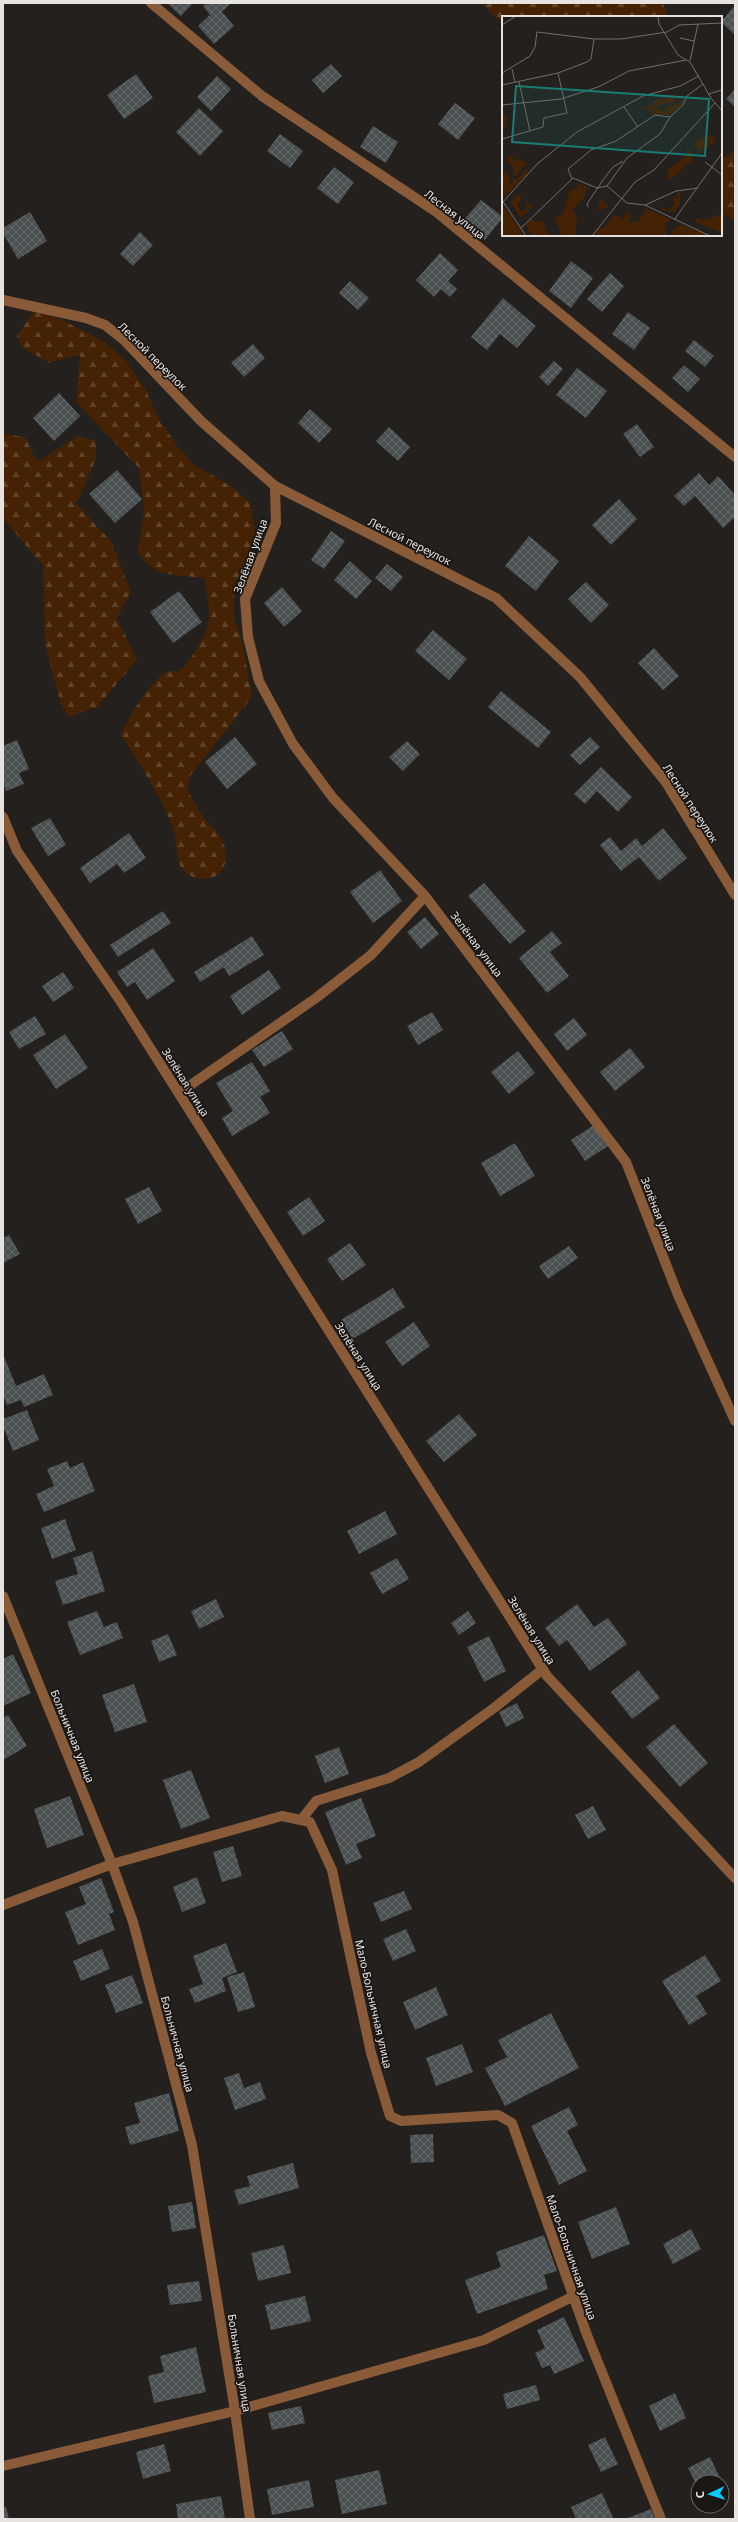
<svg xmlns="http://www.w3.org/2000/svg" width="738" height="2522" viewBox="0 0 738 2522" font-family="'Noto Sans',sans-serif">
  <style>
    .forest { fill: url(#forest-firs) }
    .building { fill: url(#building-cross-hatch) }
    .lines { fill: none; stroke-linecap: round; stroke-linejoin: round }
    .minor { stroke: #895b38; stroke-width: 10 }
    .labels { text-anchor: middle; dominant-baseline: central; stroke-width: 3.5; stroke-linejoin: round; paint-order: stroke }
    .street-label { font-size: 11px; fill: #e6e3e1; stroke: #1a1614 }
    .inset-road { fill: none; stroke: #726e6b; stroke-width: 1 }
    .view { fill: #1a7b74; fill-opacity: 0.15; stroke: #1a7b74; stroke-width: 2 }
    .inset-edge { fill: none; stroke: #e6e3e1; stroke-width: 2 }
  </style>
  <defs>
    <pattern id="forest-firs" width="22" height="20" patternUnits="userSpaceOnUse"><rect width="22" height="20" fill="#442203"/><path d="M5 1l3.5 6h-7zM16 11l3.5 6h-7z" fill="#5f4227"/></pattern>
    <pattern id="building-cross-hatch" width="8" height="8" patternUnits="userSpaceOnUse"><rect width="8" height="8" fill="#4b5153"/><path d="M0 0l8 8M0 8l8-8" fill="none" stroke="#656a6b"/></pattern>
  </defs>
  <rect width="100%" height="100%" fill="#24201d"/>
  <path class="forest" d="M481,3H663L669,17H503V24Z
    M735,150V222L727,215H721V160Z
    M35,310L60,319L105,342L125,360L146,390L157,416L177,446L193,464L234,488L250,503L255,531L249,557L234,585V618L242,641L252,697L190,776L187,790C194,800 199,812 207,821C215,831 226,840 226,855C227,881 195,887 181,867C175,858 177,839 173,828C160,795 140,765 121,735C127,719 150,683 164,673C168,670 174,672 179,671C187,668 204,637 207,628C212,615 206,593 205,579C176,572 157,581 138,552L144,509L139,468L76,402L80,356H72L49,363L22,347L17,336Z
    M3,434L25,437L37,462L78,436L96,441V459L76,504L111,541L131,592L117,618L137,660L97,707L69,717L61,704L45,644L43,566L3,518Z"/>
  <path class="building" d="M167,3H193L181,16Z
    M207,3H231L222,12L234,26L214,44L198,26L210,15L203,6Z
    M735,5V35L721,22Z
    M331,64L342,76L323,93L312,80Z
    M136,74L153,98L124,119L107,95Z
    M217,76L231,89L211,111L197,97Z
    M735,89V107L726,99Z
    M455,103L475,118L458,140L438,124Z
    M199,108L223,131L200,156L176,132Z
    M373,126L398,142L386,163L360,147Z
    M280,134L303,151L290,168L267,151Z
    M334,167L354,182L338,204L317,188Z
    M481,200L503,217L485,240L462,222Z
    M30,212L47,241L18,259L3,233V228Z
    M140,232L153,245L133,266L120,254Z
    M440,253L458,270L448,281L457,289L450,297L441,289L434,297L416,280Z
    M571,261L593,278L571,308L549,291Z
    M610,273L624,286L602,312L587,299Z
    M350,281L369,298L358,310L339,293Z
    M503,298L536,326L517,348L500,334L487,350L471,337Z
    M628,312L650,328L634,350L612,334Z
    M694,340L714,356L705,367L685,351Z
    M253,344L265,358L244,377L231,363Z
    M554,361L563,369L548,386L539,377Z
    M684,365L700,379L688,392L672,378Z
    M577,368L607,391L586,418L556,395Z
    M59,393L80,416L54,441L33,418Z
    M310,409L332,429L319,443L298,423Z
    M637,424L654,447L640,457L623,434Z
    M389,427L410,447L398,461L376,441Z
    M117,470L142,499L115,523L89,494Z
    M699,473L709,485L718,476L735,495V517L723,528L695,496L684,506L674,496Z
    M619,499L637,519L611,545L592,525Z
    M331,531L345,541L324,569L311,560Z
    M529,536L559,561L536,591L505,566Z
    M350,561L372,581L356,599L334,580Z
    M387,564L403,577L391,591L375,578Z
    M586,582L609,605L591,623L568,599Z
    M282,587L302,611L284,627L264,603Z
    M179,591L202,622L173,643L150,612Z
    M433,630L467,659L449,680L415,651Z
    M654,648L679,676L663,690L638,663Z
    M501,691L551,732L538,748L488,707Z
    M235,737L257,764L227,789L205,762Z
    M590,737L600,747L580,765L570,755Z
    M17,740L29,769L19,773L24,784L6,791L3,783V746Z
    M407,741L420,754L403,771L389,757Z
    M601,767L632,797L618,812L597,791L585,804L574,794Z
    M50,818L66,845L48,856L31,828Z
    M663,828L687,858L659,881L639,857L621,871L600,845L610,837L621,851L636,838L642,846Z
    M129,833L146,858L124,873L117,864L90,883L80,868Z
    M380,870L402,901L373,923L350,892Z
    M484,883L526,931L510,944L468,896Z
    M163,911L171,923L118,957L110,945Z
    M425,917L439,934L421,949L407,932Z
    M552,931L562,943L550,952L569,976L547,993L519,958Z
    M252,936L264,955L229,976L224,967L200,982L194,972Z
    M153,948L175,981L147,1000L135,982L127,987L117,972Z
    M269,970L281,988L242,1015L230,996Z
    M63,972L74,988L53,1002L42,986Z
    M432,1012L443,1030L418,1045L407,1026Z
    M35,1016L46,1034L19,1049L9,1032Z
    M574,1018L587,1035L567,1051L554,1034Z
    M282,1031L293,1049L264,1067L252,1050Z
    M65,1034L88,1068L56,1089L33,1055Z
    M630,1048L645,1067L615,1091L600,1072Z
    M518,1051L535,1073L509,1094L491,1072Z
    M252,1062L270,1091L260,1097L270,1113L232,1136L222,1118L233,1111L216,1083Z
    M594,1125L608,1146L585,1161L571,1140Z
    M515,1143L535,1176L500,1196L481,1163Z
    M149,1187L162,1211L138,1224L125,1199Z
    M309,1197L325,1221L303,1236L287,1212Z
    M9,1235L20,1254L3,1263V1238Z
    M350,1243L366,1265L342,1281L327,1259Z
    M569,1246L578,1258L548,1279L539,1266Z
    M393,1288L405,1307L353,1339L341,1320Z
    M414,1322L430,1346L402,1366L385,1342Z
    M3,1354L16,1386L44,1374L53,1395L24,1407L21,1400L7,1405L3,1395Z
    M27,1410L39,1440L13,1451L3,1426V1419Z
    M459,1414L477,1435L444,1462L426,1441Z
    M67,1461L70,1468L83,1462L95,1491L44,1512L36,1494L54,1486L47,1469Z
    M385,1511L397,1534L359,1554L347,1531Z
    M65,1519L76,1550L52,1559L41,1528Z
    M92,1551L105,1591L63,1605L55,1581L78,1574L73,1558Z
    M397,1558L409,1579L382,1594L370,1573Z
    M216,1599L224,1617L199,1629L191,1611Z
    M577,1604L594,1627L608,1618L627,1644L590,1671L567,1640L559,1646L545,1628Z
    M97,1611L104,1627L117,1622L123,1638L80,1655L67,1622Z
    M468,1611L476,1623L459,1635L451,1623Z
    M168,1634L177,1655L159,1662L151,1641Z
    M489,1636L506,1671L484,1682L467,1647Z
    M13,1654L31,1693L3,1706V1659Z
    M638,1670L660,1698L632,1719L611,1692Z
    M134,1684L147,1722L115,1732L102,1695Z
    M517,1703L524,1718L506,1727L499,1712Z
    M8,1715L27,1746L3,1760V1718Z
    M674,1724L708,1763L680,1787L646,1747Z
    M339,1747L349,1774L325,1783L315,1756Z
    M191,1770L210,1818L181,1829L163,1780Z
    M70,1796L84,1835L47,1848L34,1809Z
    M361,1798L376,1836L356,1844L362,1858L346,1865L325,1812Z
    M593,1806L606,1830L588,1839L575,1815Z
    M233,1846L242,1876L222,1882L213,1852Z
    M197,1877L206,1903L182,1912L173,1887Z
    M101,1878L114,1912L109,1914L115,1930L78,1945L65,1912L86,1904L79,1887Z
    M404,1891L412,1909L381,1922L373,1903Z
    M406,1929L416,1951L393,1961L383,1939Z
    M226,1943L237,1972L222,1978L226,1991L195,2003L189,1989L203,1984L193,1956Z
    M102,1949L110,1969L81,1981L73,1961Z
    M705,1955L721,1981L696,1996L707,2014L689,2025L662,1981Z
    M244,1972L255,2007L238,2012L227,1977Z
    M132,1975L143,2003L116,2013L105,1985Z
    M436,1987L448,2015L415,2030L403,2002Z
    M551,2013L579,2068L505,2106L485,2068L507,2057L498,2040Z
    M462,2044L473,2072L436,2086L426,2058Z
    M239,2073L244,2088L260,2082L266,2099L235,2110L224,2078Z
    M169,2093L179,2131L130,2145L125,2127L140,2123L134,2103Z
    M569,2107L578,2125L567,2131L587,2171L559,2185L531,2126Z
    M433,2134L434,2162L411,2163L410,2135Z
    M293,2163L299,2188L239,2205L234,2190L250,2186L247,2176Z
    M192,2202L196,2228L172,2232L168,2206Z
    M616,2207L630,2244L592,2259L578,2222Z
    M691,2229L701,2249L673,2264L663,2244Z
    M544,2235L557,2271L544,2275L548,2289L477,2314L465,2280L501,2267L496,2252Z
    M284,2245L291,2273L258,2281L251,2253Z
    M199,2281L202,2301L170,2305L167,2285Z
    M305,2296L311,2321L271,2330L265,2305Z
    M564,2317L584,2361L554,2374L550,2365L542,2368L535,2353L545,2348L537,2330Z
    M196,2347L206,2392L154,2403L148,2376L164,2372L160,2356Z
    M536,2385L540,2400L507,2409L503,2394Z
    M675,2393L686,2418L660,2431L649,2406Z
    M301,2406L305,2423L272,2430L268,2413Z
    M605,2437L618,2464L601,2472L588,2445Z
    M164,2444L171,2471L143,2479L136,2452Z
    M710,2457L722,2482H698V2488L688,2468Z
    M379,2470L387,2504L342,2514L335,2480Z
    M309,2480L314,2507L272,2515L267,2489Z
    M722,2482L727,2492L722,2494Z
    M602,2493L613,2518L576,2519L571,2507Z
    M221,2496L225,2519H178L176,2504Z
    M6,2507L9,2519H3V2508Z
    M651,2509L655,2519H625Z"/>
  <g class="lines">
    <path class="minor" d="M151,3L262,96L435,211L735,457
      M3,300L86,318L105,325L124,340L201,421L275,486L496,598L580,677L665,781L735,895
      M275,486L276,523L245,599L248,637L259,681L293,744L333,798L425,896L626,1162L678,1295L735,1421
      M3,817L17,851L121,1002L547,1676L735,1878
      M179,1093L316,998L371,955L425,896
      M3,1596L112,1864L133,1922L192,2145L235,2411L250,2519
      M301,1820L316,1801L389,1778L419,1762L494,1708L543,1669
      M3,1905L112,1864L282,1816L310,1822L332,1870L371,2053L390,2116L401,2121L498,2115L512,2123L587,2335L661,2519
      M3,2466L235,2411L484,2340L574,2296"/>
  </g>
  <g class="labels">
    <g class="street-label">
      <text transform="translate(455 214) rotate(38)">Лесная улица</text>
      <text transform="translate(153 356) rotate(45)">Лесной переулок</text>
      <text transform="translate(410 541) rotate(27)">Лесной переулок</text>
      <text transform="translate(250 556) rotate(-70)">Зелёная улица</text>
      <text transform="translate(691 803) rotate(57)">Лесной переулок</text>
      <text transform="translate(477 944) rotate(53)">Зелёная улица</text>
      <text transform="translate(186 1082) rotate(58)">Зелёная улица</text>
      <text transform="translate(659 1214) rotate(69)">Зелёная улица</text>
      <text transform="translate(359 1356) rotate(58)">Зелёная улица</text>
      <text transform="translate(532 1630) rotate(58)">Зелёная улица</text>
      <text transform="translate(73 1736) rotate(68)">Больничная улица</text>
      <text transform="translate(374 2004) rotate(77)">Мало-Больничная улица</text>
      <text transform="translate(178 2044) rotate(75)">Больничная улица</text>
      <text transform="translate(572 2257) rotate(71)">Мало-Больничная улица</text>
      <text transform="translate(240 2363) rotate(81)">Больничная улица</text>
    </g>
  </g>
  <g transform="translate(502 16)">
    <rect width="220" height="220" fill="#24201d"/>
    <path d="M169,79L173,81L172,88L168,86L155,90L152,87V84L163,83ZM180,83L183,84L180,89L167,99H152L145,93L138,94L150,88L161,96L164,91L179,87ZM0,95L6,103L3,112L0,111ZM207,118L214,124L213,127L198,136L191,127ZM185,133L191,138L190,144L167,165L166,154L186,138ZM10,139L13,147L15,143L25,146L14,160H12L11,152L6,145V140ZM24,153L26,154L24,159L2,181L0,155L5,156L10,169L11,161L15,164ZM77,167L85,171L81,184L71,192L72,197L75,199L73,220H56L58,213L52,204L62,196L68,174L74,173ZM178,176V188L172,196L159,194V191L166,194L173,188L170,182L176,181L174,177ZM16,179L20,180L16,190L19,196L25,192L23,185L30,191L19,202L8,186ZM98,183H100L107,191L96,195ZM0,188L11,203L22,220H0ZM145,193L169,204L162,208L165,220H91L96,212L103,211L112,199L118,201L120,205L125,197H130L127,207L138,204L142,194ZM220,198V217L193,206L195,202L203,204ZM29,203L37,207L41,204L44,215L50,220H30L24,209ZM179,209L202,217L208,220H168L172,213Z" fill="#442203"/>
    <path class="inset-road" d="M156,0L157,8L176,39L188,46L209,82L220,95M0,9L14,0M178,22L192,25M188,45L196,8M10,53L13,66M0,57L28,40L33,31L35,16L92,23H119L165,16L177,9L220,7M17,66L28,115M0,69L56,57L85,46L89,43L92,23M206,78L220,74M0,89L59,83L96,71L127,55L184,44M122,91L136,111M0,123L41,111L42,102L65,97L56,57M203,146L220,159M70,163L66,153L89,134L114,125L153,99L168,101M105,170L125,142L158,118L168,101L181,89L185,80L201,68M0,184L24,220M1,186L35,148L75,116L141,80L178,70L197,60M143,189L174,175L196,172M86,191L85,188L101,164L111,151L121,145M172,204L220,137M19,212L71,162L95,172L105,170L125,187L143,189L208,220M90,220L133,166L152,154L213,87"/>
    <path class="view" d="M14,70L207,83L203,140L10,126Z"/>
    <rect width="220" height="220" class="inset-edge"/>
  </g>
  <rect width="738" height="2522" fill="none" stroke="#e6e3e1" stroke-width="8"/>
  <g transform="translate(710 2494) rotate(266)"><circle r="19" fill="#1a1614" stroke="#6c6866"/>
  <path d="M0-3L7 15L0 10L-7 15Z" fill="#01cbf9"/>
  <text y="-6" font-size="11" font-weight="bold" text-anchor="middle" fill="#e6e3e1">С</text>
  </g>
</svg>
